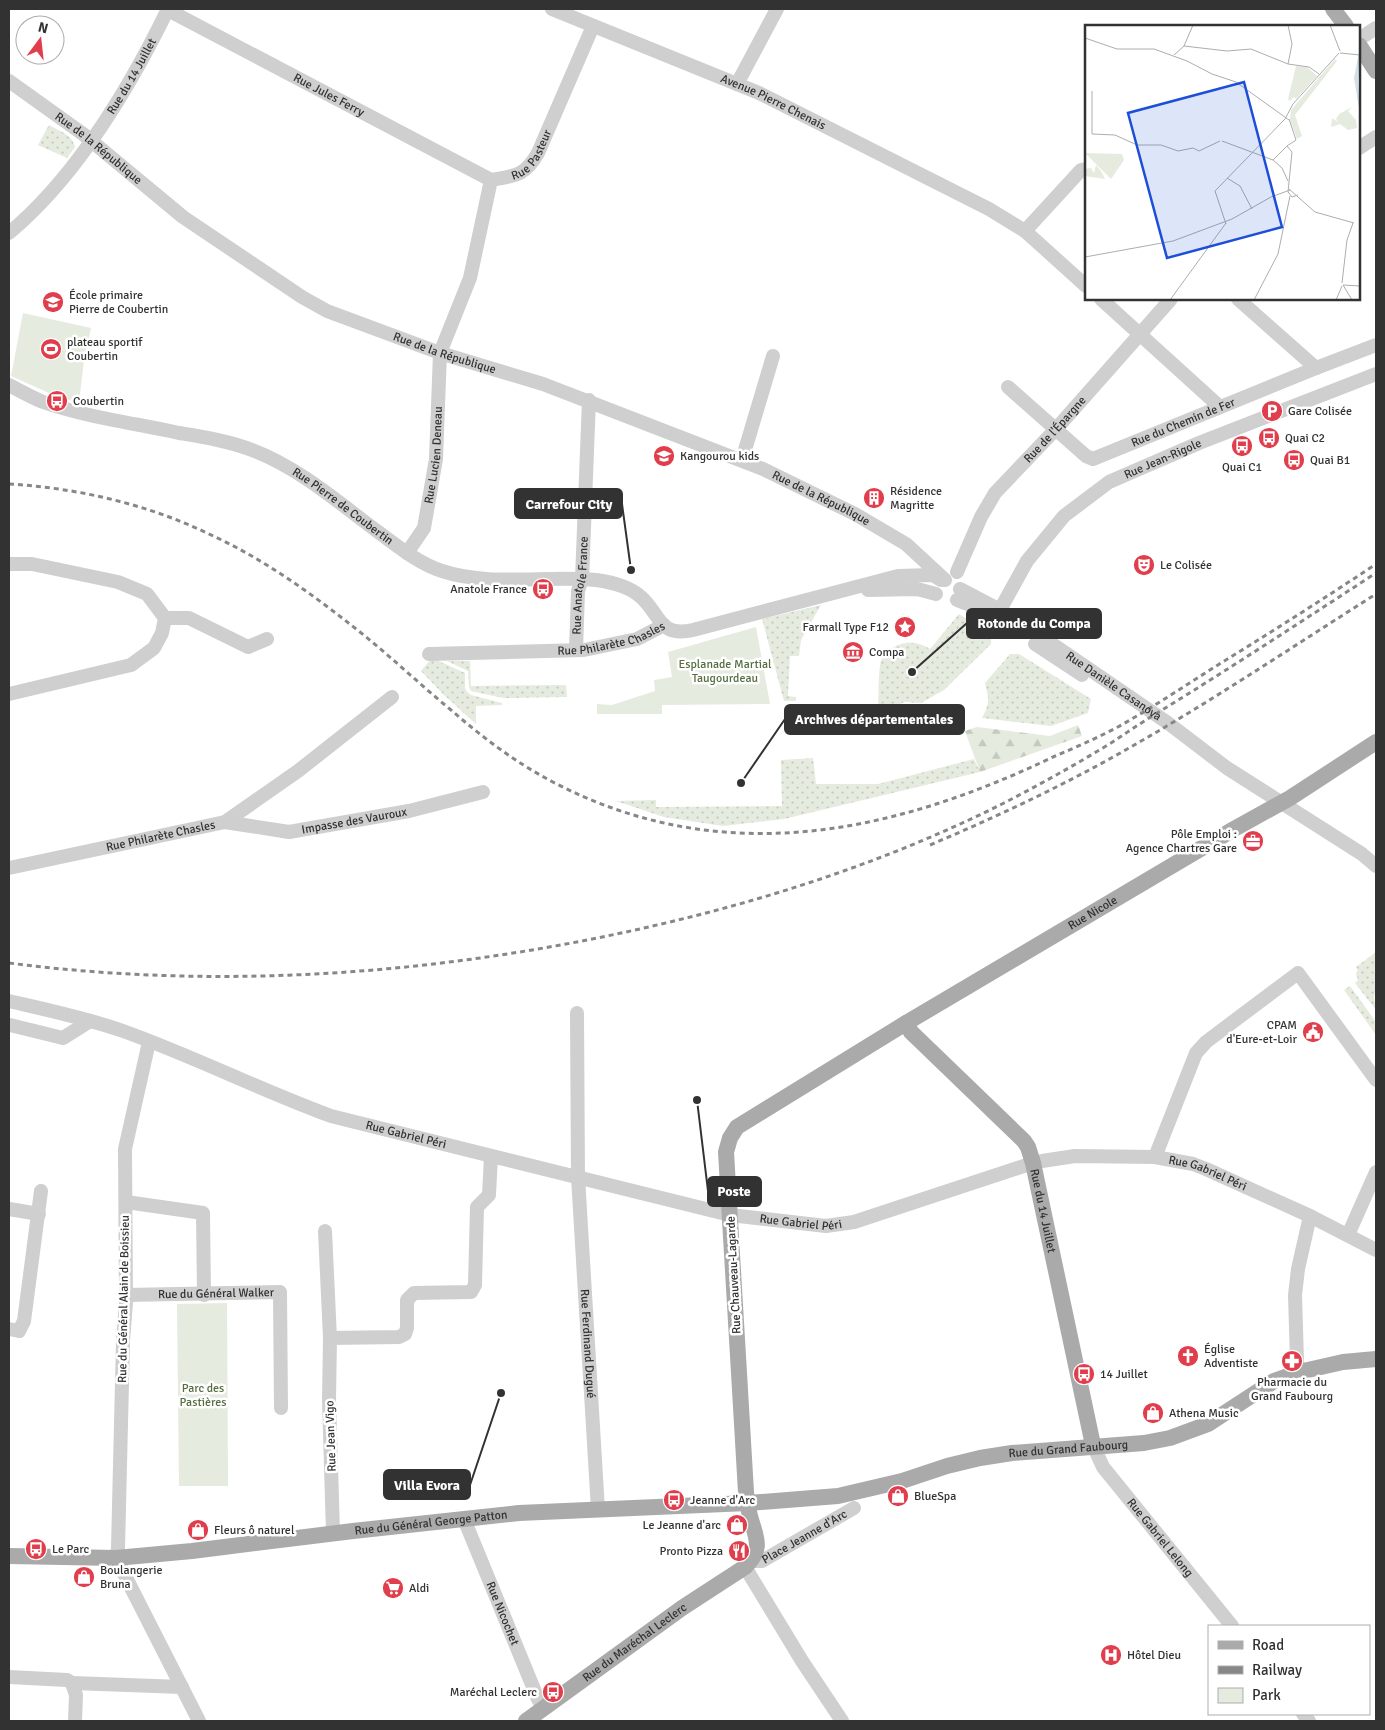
<svg xmlns="http://www.w3.org/2000/svg" width="1385" height="1730" viewBox="0 0 1385 1730" font-family="Signika,sans-serif">
  <style>
    .grass { fill: url(#grass-dots) }
    .forest { fill: url(#forest-firs) }
    .park { fill: #e5ebde }
    .lines { fill: none; stroke-linecap: round; stroke-linejoin: round }
    .minor { stroke: #cfcfcf; stroke-width: 14 }
    .major { stroke: #aaa; stroke-width: 16 }
    .rail { stroke: #878787; stroke-width: 3; stroke-dasharray: 5 4; stroke-linecap: butt }
    .labels { text-anchor: middle; dominant-baseline: central; stroke-width: 5; stroke-linejoin: round; paint-order: stroke }
    .street-label { font-size: 12px; fill: #323232; stroke: #fff }
    .poi-label { font-size: 12px; fill: #323232; stroke: #fff; text-anchor: start }
    .park-label { font-size: 12px; fill: #566d40; stroke: #fff }
    .inset-road { fill: none; stroke: #adadad; stroke-width: 1 }
    .view { fill: #1d4ed8; fill-opacity: 0.15; stroke: #1d4ed8; stroke-width: 2.5 }
    .inset-edge { fill: none; stroke: #323232; stroke-width: 2.5 }
    .leader { fill: none; stroke: #323232; stroke-width: 2 }
    .callout-dot { fill: #323232; stroke: #fff; stroke-width: 2 }
    .callout { fill: #323232; stroke: #323232; stroke-width: 2 }
    .callout-label { font-size: 14px; text-anchor: middle; font-weight: bold; fill: #fff }
  </style>
  <defs>
    <pattern id="grass-dots" width="8" height="8" patternUnits="userSpaceOnUse" patternTransform="scale(1.25)"><rect width="8" height="8" fill="#e5ebde"/><path d="M2 2h.1M6 6h.1" fill="none" stroke="#c5cabf" stroke-width="1.8" stroke-linecap="round"/></pattern>
    <pattern id="forest-firs" width="22" height="20" patternUnits="userSpaceOnUse" patternTransform="scale(1.25)"><rect width="22" height="20" fill="#e5ebde"/><path d="M5 1l3.5 6h-7zM16 11l3.5 6h-7z" fill="#c5cabf"/></pattern>
  </defs>
  <rect width="100%" height="100%" fill="#fff"/>
  <path class="grass" d="M49,125C59,131 72,134 75,147L67,158L38,145Z
    M821,605L801,640L799,656H790L788,696L796,697V701H784L762,619Z
    M959,614L991,634V644L944,690L921,703L904,702L886,711L878,710C879,696 878,680 880,666C882,649 903,639 919,644C923,645 927,647 930,649Z
    M1010,654H1019L1091,699L1088,713L1051,726L982,718C990,703 989,699 985,683Z
    M432,658L465,673V688L467,692L471,695L502,703V705L476,706V724L444,695L421,671Z
    M447,661H470L471,686L566,685L567,697L503,698L471,691L469,687L468,671Z
    M813,758L816,784H878L974,759L980,772L784,819L723,826L664,817L616,801L656,800V807L782,806L781,760Z
    M1376,952V989L1374,997L1376,1010L1355,983L1358,980L1356,973L1358,970L1356,967Z
    M1350,986L1376,1022V1035L1344,990Z"/>
  <path class="forest" d="M1078,725L1082,736L980,772L965,731L977,727L1050,736Z"/>
  <path class="park" d="M23,313L91,328L84,360L79,403L49,393L11,376Z
    M756,627L770,704L662,705V714H597V704L612,705L655,691L654,680L672,677L668,652Z
    M227,1303L228,1486H179L177,1304Z"/>
  <g class="lines">
    <g class="minor">
      <path id="s1" d="M552,9L759,93L989,209L1025,231L1086,286"/>
      <path id="s2" d="M168,10L491,180"/>
      <path d="M1359,39L1376,28"/>
      <path id="s3" d="M9,81L83,134L183,217L302,297L327,311L440,353L543,384L763,469L855,514L906,544L945,580"/>
      <path d="M737,84L777,9"/>
      <path d="M1359,148L1376,137"/>
      <path d="M1025,231L1081,170L1086,169"/>
      <path id="s4" d="M9,233C76,177 130,87 168,9"/>
      <path d="M1101,299L1220,407"/>
      <path d="M1238,299L1316,368"/>
      <path id="s5" d="M9,385C20,391 31,397 43,402C86,417 133,423 179,433C203,437 229,441 252,450C300,468 340,504 381,534C400,548 420,564 442,571C491,587 545,575 596,580C611,582 629,586 641,597C661,615 659,638 693,630L898,576L933,575L941,580"/>
      <path id="s6" d="M1008,387L1086,456L1093,459L1316,368L1376,345"/>
      <path d="M742,460L773,356"/>
      <path id="s7" d="M407,553L424,528L436,459L440,353L470,278L491,180C515,176 525,176 538,153L593,26"/>
      <path d="M9,564H32L118,582L147,594L165,618L162,633L154,648L131,665L9,694"/>
      <path id="s8" d="M957,572L981,517L995,493L1056,429L1171,299"/>
      <path id="s9" d="M960,589L1000,610L1045,639L1168,723L1227,768L1362,854L1376,866"/>
      <path d="M868,590L917,589L936,594"/>
      <path d="M957,600L970,605L1017,632"/>
      <path id="s10" d="M1000,610L1027,561L1064,516L1109,482L1199,443L1376,374"/>
      <path d="M165,618H189L248,647L267,639"/>
      <path d="M1035,644L1082,675"/>
      <path id="s11" d="M576,650L578,591L582,579L589,400"/>
      <path id="s12" d="M429,654L584,650L637,639L664,625"/>
      <path id="s13" d="M225,822L289,832L409,811L483,792"/>
      <path id="s14" d="M9,868L225,822L298,771L392,697"/>
      <path id="s15" d="M9,1001C47,1010 86,1018 123,1031C193,1056 260,1090 331,1116L730,1215L826,1226L854,1222L1033,1163L1042,1161L1075,1156L1155,1157L1193,1164L1206,1169L1310,1216L1376,1250"/>
      <path id="s16" d="M577,1013L578,1177L598,1510"/>
      <path d="M10,1025L63,1038L90,1021"/>
      <path d="M149,1042L125,1149L126,1302L123,1341L118,1548L116,1558L199,1721"/>
      <path d="M1155,1157L1196,1053L1206,1042L1298,973L1376,1080"/>
      <path d="M126,1202L203,1213L204,1295"/>
      <path d="M9,1209L39,1214"/>
      <path d="M325,1231L330,1338"/>
      <path d="M1348,1235L1376,1172"/>
      <path id="s17" d="M126,1295L280,1292L281,1408"/>
      <path d="M9,1329L19,1331L24,1321L41,1191"/>
      <path d="M1299,1372L1297,1361L1295,1295L1298,1269L1310,1216"/>
      <path id="s18" d="M1093,1445L1103,1467L1232,1626"/>
      <path id="s19" d="M464,1519L538,1699L543,1708"/>
      <path d="M333,1533L329,1399L330,1338L399,1337L405,1334L407,1328V1300L414,1293L471,1292L475,1285L477,1207L489,1195L491,1156"/>
      <path id="s20" d="M752,1561H762L854,1508"/>
      <path d="M745,1567L802,1661L842,1721"/>
      <path d="M9,1677L67,1680L72,1683L76,1695L75,1721"/>
      <path d="M72,1683L182,1687"/>
      <path d="M1303,1714L1309,1721"/>
    </g>
    <g class="major">
      <path d="M1333,9L1346,26"/>
      <path d="M1359,45L1376,71"/>
      <path id="s21" d="M906,1023L911,1032L1024,1141L1028,1147L1033,1163L1093,1445"/>
      <path id="s22" d="M9,1556L116,1558L192,1551L353,1531L519,1513L748,1503L838,1496L902,1481L947,1466L980,1458L1012,1453L1144,1443L1170,1438L1208,1424L1274,1381L1299,1372L1343,1362L1376,1359"/>
      <path id="s23" d="M526,1721L682,1608L745,1567C764,1548 756,1538 750,1516C748,1508 747,1500 746,1492L726,1152L730,1138L737,1127L906,1023L1234,829L1290,798L1376,742"/>
    </g>
    <path class="rail" d="M9,484C77,488 147,504 209,534C260,557 308,591 351,625C386,652 417,682 451,710C482,737 515,762 551,781C719,870 890,835 1053,757C1074,748 1095,739 1116,728C1152,708 1186,685 1221,663C1273,631 1325,598 1376,564
      M930,845C996,817 1060,787 1122,752C1209,703 1292,647 1376,594
      M9,963C217,990 431,975 635,930C762,902 886,862 1002,804C1039,785 1075,765 1111,743C1125,734 1139,724 1154,715C1229,669 1302,621 1376,573"/>
  </g>
  <defs>
    <g id="school-disc" transform="scale(1.125)"><circle r="9.5" fill="#e03e4c" stroke="#fff"/><path d="M0-5L7-2L0 1L-7-2ZM-4 1L0 2.5L4 1V4Q0 6-4 4Z" fill="#fff"/></g>
    <g id="stadium-disc" transform="scale(1.125)"><circle r="9.5" fill="#e03e4c" stroke="#fff"/><path d="M0-5a6.5 5 0 1 0 0 10a6.5 5 0 1 0 0-10ZM-3.5-1.8h7v3.6h-7Z" fill="#fff"/></g>
    <g id="bus-disc" transform="scale(1.125)"><circle r="9.5" fill="#e03e4c" stroke="#fff"/><path d="M-5-6H5V4H4V6H2V4H-2V6H-4V4H-5ZM-3.5-4V0h7V-4ZM-3.5 1.2v1.5H-2V1.2ZM2 1.2v1.5H3.5V1.2Z" fill="#fff"/></g>
    <g id="parking-disc" transform="scale(1.125)"><circle r="9.5" fill="#e03e4c" stroke="#fff"/><path d="M-3.5-5.5H1a3.5 3.5 0 0 1 0 7H-1V5.5H-3.5ZM-1-3.4V-.6H.8a1.4 1.4 0 0 0 0-2.8Z" fill="#fff"/></g>
    <g id="building-disc" transform="scale(1.125)"><circle r="9.5" fill="#e03e4c" stroke="#fff"/><path d="M-4-6H4V6H1V3H-1V6H-4ZM-2.5-4.3h1.7v1.8h-1.7ZM.8-4.3h1.7v1.8H.8ZM-2.5-1h1.7V.8h-1.7ZM.8-1h1.7V.8H.8Z" fill="#fff"/></g>
    <g id="theatre-disc" transform="scale(1.125)"><circle r="9.5" fill="#e03e4c" stroke="#fff"/><path d="M-5-5.5Q0-4 5-5.5V0Q5 5 0 6Q-5 5-5 0ZM-3.3-2.5H-1v1.5H-3.3ZM1-2.5H3.3v1.5H1ZM-2.8 1Q0 5.5 2.8 1Z" fill="#fff"/></g>
    <g id="sight-disc" transform="scale(1.125)"><circle r="9.5" fill="#e03e4c" stroke="#fff"/><path d="M0-6L1.8-2.2L6-1.7L2.9 1.2L3.7 5.4L0 3.3L-3.7 5.4L-2.9 1.2L-6-1.7L-1.8-2.2Z" fill="#fff"/></g>
    <g id="museum-disc" transform="scale(1.125)"><circle r="9.5" fill="#e03e4c" stroke="#fff"/><path d="M0-6L6-3V-2H-6V-3ZM-5-1h2V3h-2ZM-1-1h2V3h-2ZM3-1h2V3H3ZM-6 4H6V6H-6Z" fill="#fff"/></g>
    <g id="office-disc" transform="scale(1.125)"><circle r="9.5" fill="#e03e4c" stroke="#fff"/><path d="M-6-3h4V-5.5h4V-3h4V5H-6ZM-1-4.5V-3h2v-1.5ZM-6 0V1H6V0Z" fill="#fff"/></g>
    <g id="civic-disc" transform="scale(1.125)"><circle r="9.5" fill="#e03e4c" stroke="#fff"/><path d="M-.6-6.5H3V-4.5H.6V-3L4-1V1h2V6H-6V1h2V-1L-.6-3ZM-1.2 2.5V6h2.4V2.5Z" fill="#fff"/></g>
    <g id="church-disc" transform="scale(1.125)"><circle r="9.5" fill="#e03e4c" stroke="#fff"/><path d="M-1.2-6h2.4v3.5h3.3v2.4h-3.3V6h-2.4V-.1h-3.3v-2.4h3.3Z" fill="#fff"/></g>
    <g id="pharmacy-disc" transform="scale(1.125)"><circle r="9.5" fill="#e03e4c" stroke="#fff"/><path d="M-2-6h4v4h4v4h-4v4h-4v-4h-4v-4h4Z" fill="#fff"/></g>
    <g id="shop-disc" transform="scale(1.125)"><circle r="9.5" fill="#e03e4c" stroke="#fff"/><path d="M-5-2.5h2.3a2.7 3.5 0 0 1 5.4 0H5L5.5 6h-11ZM-1.5-2.5h3a1.5 2.3 0 0 0-3 0Z" fill="#fff"/></g>
    <g id="restaurant-disc" transform="scale(1.125)"><circle r="9.5" fill="#e03e4c" stroke="#fff"/><path d="M-5-6h1v4h1v-4h1v4h1v-4h1v5L-1.5 .5V6h-2V.5L-5-1ZM5-6V6H3V1.5H1.5Q1.5-4 5-6Z" fill="#fff"/></g>
    <g id="supermarket-disc" transform="scale(1.125)"><circle r="9.5" fill="#e03e4c" stroke="#fff"/><path d="M-6-5.5h2.5l.6 2H6L4.5 2H-2.5L-4.4-4H-6ZM-1.5 3.2a1.3 1.3 0 1 0 .1 0ZM3 3.2a1.3 1.3 0 1 0 .1 0Z" fill="#fff"/></g>
    <g id="hospital-disc" transform="scale(1.125)"><circle r="9.5" fill="#e03e4c" stroke="#fff"/><path d="M-5-5h3v3.5h4V-5h3V5h-3V1.5h-4V5h-3Z" fill="#fff"/></g>
  </defs>
  <g fill-rule="evenodd">
    <use href="#school-disc" x="53" y="302"/>
    <use href="#stadium-disc" x="51" y="349"/>
    <use href="#bus-disc" x="57" y="401"/>
    <use href="#parking-disc" x="1272" y="411"/>
    <use href="#bus-disc" x="1269" y="438"/>
    <use href="#bus-disc" x="1242" y="446"/>
    <use href="#school-disc" x="664" y="456"/>
    <use href="#bus-disc" x="1294" y="460"/>
    <use href="#building-disc" x="874" y="498"/>
    <use href="#theatre-disc" x="1144" y="565"/>
    <use href="#bus-disc" x="543" y="589"/>
    <use href="#sight-disc" x="905" y="627"/>
    <use href="#museum-disc" x="853" y="652"/>
    <use href="#office-disc" x="1253" y="841"/>
    <use href="#civic-disc" x="1313" y="1032"/>
    <use href="#church-disc" x="1188" y="1356"/>
    <use href="#pharmacy-disc" x="1292" y="1361"/>
    <use href="#bus-disc" x="1084" y="1374"/>
    <use href="#shop-disc" x="1153" y="1413"/>
    <use href="#shop-disc" x="898" y="1496"/>
    <use href="#bus-disc" x="674" y="1500"/>
    <use href="#shop-disc" x="737" y="1525"/>
    <use href="#shop-disc" x="198" y="1530"/>
    <use href="#bus-disc" x="36" y="1549"/>
    <use href="#restaurant-disc" x="739" y="1551"/>
    <use href="#shop-disc" x="84" y="1577"/>
    <use href="#supermarket-disc" x="393" y="1588"/>
    <use href="#hospital-disc" x="1111" y="1655"/>
    <use href="#bus-disc" x="553" y="1692"/>
  </g>
  <g class="labels">
    <g class="street-label">
      <text stroke="none"><textPath href="#s4" startOffset="200">Rue du 14 Juillet</textPath></text>
      <text stroke="none"><textPath href="#s2" startOffset="182">Rue Jules Ferry</textPath></text>
      <text stroke="none"><textPath href="#s1" startOffset="240">Avenue Pierre Chenais</textPath></text>
      <text stroke="none"><textPath href="#s3" startOffset="112">Rue de la République</textPath></text>
      <text stroke="none"><textPath href="#s7" startOffset="439">Rue Pasteur</textPath></text>
      <text stroke="none"><textPath href="#s3" startOffset="518">Rue de la République</textPath></text>
      <text stroke="none"><textPath href="#s6" startOffset="209">Rue du Chemin de Fer</textPath></text>
      <text stroke="none"><textPath href="#s8" startOffset="175">Rue de l'Épargne</textPath></text>
      <text stroke="none"><textPath href="#s7" startOffset="104">Rue Lucien Deneau</textPath></text>
      <text stroke="none"><textPath href="#s10" startOffset="229">Rue Jean-Rigole</textPath></text>
      <text stroke="none"><textPath href="#s3" startOffset="922">Rue de la République</textPath></text>
      <text stroke="none"><textPath href="#s5" startOffset="360">Rue Pierre de Coubertin</textPath></text>
      <text stroke="none"><textPath href="#s11" startOffset="65">Rue Anatole France</textPath></text>
      <text stroke="none"><textPath href="#s12" startOffset="184">Rue Philarète Chasles</textPath></text>
      <text stroke="none"><textPath href="#s9" startOffset="182">Rue Danièle Casanova</textPath></text>
      <text stroke="none"><textPath href="#s13" startOffset="131">Impasse des Vauroux</textPath></text>
      <text stroke="none"><textPath href="#s14" startOffset="155">Rue Philarète Chasles</textPath></text>
      <text stroke="none"><textPath href="#s23" startOffset="1131">Rue Nicole</textPath></text>
      <text stroke="none"><textPath href="#s15" startOffset="420">Rue Gabriel Péri</textPath></text>
      <text stroke="none"><textPath href="#s15" startOffset="1245">Rue Gabriel Péri</textPath></text>
      <text stroke="none"><textPath href="#s21" startOffset="240">Rue du 14 Juillet</textPath></text>
      <text stroke="none"><textPath href="#s15" startOffset="825">Rue Gabriel Péri</textPath></text>
      <text transform="translate(734 1275) rotate(-93)">Rue Chauveau-Lagarde</text>
      <text stroke="none"><textPath href="#s17" startOffset="90">Rue du Général Walker</textPath></text>
      <text transform="translate(124 1299) rotate(-89)">Rue du Général Alain de Boissieu</text>
      <text stroke="none"><textPath href="#s16" startOffset="331">Rue Ferdinand Dugué</textPath></text>
      <text transform="translate(331 1436) rotate(-92)">Rue Jean Vigo</text>
      <text stroke="none"><textPath href="#s22" startOffset="1068">Rue du Grand Faubourg</textPath></text>
      <text stroke="none"><textPath href="#s22" startOffset="424">Rue du Général George Patton</textPath></text>
      <text stroke="none"><textPath href="#s20" startOffset="59">Place Jeanne d'Arc</textPath></text>
      <text stroke="none"><textPath href="#s18" startOffset="115">Rue Gabriel Lelong</textPath></text>
      <text stroke="none"><textPath href="#s19" startOffset="102">Rue Nicochet</textPath></text>
      <text stroke="none"><textPath href="#s23" startOffset="134">Rue du Maréchal Leclerc</textPath></text>
    </g>
    <g class="poi-label">
      <text x="69" y="295">École primaire<tspan x="69" dy="14">Pierre de Coubertin</tspan></text>
      <text x="67" y="342">plateau sportif<tspan x="67" dy="14">Coubertin</tspan></text>
      <text x="73" y="401">Coubertin</text>
      <text x="1288" y="411">Gare Colisée</text>
      <text x="1285" y="438">Quai C2</text>
      <text x="680" y="456">Kangourou kids</text>
      <text x="1310" y="460">Quai B1</text>
      <text x="1242" y="467" text-anchor="middle">Quai C1</text>
      <text x="890" y="491">Résidence<tspan x="890" dy="14">Magritte</tspan></text>
      <text x="1160" y="565">Le Colisée</text>
      <text x="527" y="589" text-anchor="end">Anatole France</text>
      <text x="889" y="627" text-anchor="end">Farmall Type F12</text>
      <text x="869" y="652">Compa</text>
      <text x="1237" y="834" text-anchor="end">Pôle Emploi :<tspan x="1237" dy="14">Agence Chartres Gare</tspan></text>
      <text x="1297" y="1025" text-anchor="end">CPAM<tspan x="1297" dy="14">d'Eure-et-Loir</tspan></text>
      <text x="1204" y="1349">Église<tspan x="1204" dy="14">Adventiste</tspan></text>
      <text x="1100" y="1374">14 Juillet</text>
      <text x="1292" y="1382" text-anchor="middle">Pharmacie du<tspan x="1292" dy="14">Grand Faubourg</tspan></text>
      <text x="1169" y="1413">Athena Music</text>
      <text x="914" y="1496">BlueSpa</text>
      <text x="690" y="1500">Jeanne d'Arc</text>
      <text x="721" y="1525" text-anchor="end">Le Jeanne d'arc</text>
      <text x="214" y="1530">Fleurs ô naturel</text>
      <text x="52" y="1549">Le Parc</text>
      <text x="723" y="1551" text-anchor="end">Pronto Pizza</text>
      <text x="100" y="1570">Boulangerie<tspan x="100" dy="14">Bruna</tspan></text>
      <text x="409" y="1588">Aldi</text>
      <text x="1127" y="1655">Hôtel Dieu</text>
      <text x="537" y="1692" text-anchor="end">Maréchal Leclerc</text>
    </g>
    <g class="park-label">
      <text x="725" y="664">Esplanade Martial<tspan x="725" dy="14">Taugourdeau</tspan></text>
      <text x="203" y="1388">Parc des<tspan x="203" dy="14">Pastières</tspan></text>
    </g>
  </g>
  <g transform="translate(1085 25)">
    <rect width="275" height="275" fill="#fff"/>
    <path d="M250,34L252,36L210,90L217,111L212,114L205,95L206,85ZM211,41L222,42L232,51L211,74L209,72L205,76L203,74ZM267,82L263,86L271,95L272,103L263,105L255,99L246,102L247,93L253,97L251,94L254,89ZM0,128L37,129L39,135L26,154ZM11,140L16,146L20,154L0,151V144L6,143L9,148Z" fill="#e5ebde"/>
    <path d="M275,22L273,56L275,89L269,53Z" fill="#cfe1ec"/>
    <path class="inset-road" d="M245,0L255,26M0,13L32,24H69L102,36L127,49L151,57L204,95M99,21L108,0M255,28L275,30M89,30L99,21L142,26L166,24L203,39L224,42L234,49M203,39L207,19L203,0M7,66V109L30,110L52,120H76L93,126L108,123L114,126L135,116M204,94L211,115L202,121L207,127L203,167L207,172L213,170M137,116L188,135L197,143L203,156M188,135L202,121M142,153L155,161L167,184M204,164L230,187L269,198M141,199L130,166L200,94L208,79L254,28M0,232L88,216L147,194L186,172L205,165M257,258L262,215L268,198M258,260L267,275M258,260L275,261M85,275L141,198M169,275L193,229L205,171M251,275L257,261"/>
    <path class="view" d="M159,57L197,202L82,233L43,88Z"/>
    <rect width="275" height="275" class="inset-edge"/>
  </g>
  <path class="leader" d="M631 570L622 504M912 672L967 623M741 783L785 719M697 1100L708 1191M501 1393L470 1485"/>
  <g class="callout-dot">
    <circle cx="631" cy="570" r="5"/>
    <circle cx="912" cy="672" r="5"/>
    <circle cx="741" cy="783" r="5"/>
    <circle cx="697" cy="1100" r="5"/>
    <circle cx="501" cy="1393" r="5"/>
  </g>
  <g class="callout">
    <rect x="515" y="489" width="107" height="29" rx="5"/>
    <rect x="967" y="609" width="134" height="29" rx="5"/>
    <rect x="785" y="705" width="179" height="29" rx="5"/>
    <rect x="708" y="1177" width="53" height="29" rx="5"/>
    <rect x="384" y="1470" width="86" height="29" rx="5"/>
  </g>
  <g class="callout-label">
    <text x="569" y="509">Carrefour City</text>
    <text x="1034" y="628">Rotonde du Compa</text>
    <text x="874" y="724">Archives départementales</text>
    <text x="734" y="1196">Poste</text>
    <text x="427" y="1490">Villa Evora</text>
  </g>
  <rect width="1385" height="1730" fill="none" stroke="#323232" stroke-width="20"/>
  <rect x="1208" y="1625" width="162" height="90" fill="#ffffff" stroke="#adadad"/>
  <rect x="1218" y="1641" width="25" height="8" fill="#aaaaaa" stroke="#adadad"/>
  <text x="1252" y="1650" font-size="15" fill="#323232">Road</text>
  <rect x="1218" y="1666" width="25" height="8" fill="#878787" stroke="#adadad"/>
  <text x="1252" y="1675" font-size="15" fill="#323232">Railway</text>
  <rect x="1218" y="1688" width="25" height="15" fill="#e5ebde" stroke="#adadad"/>
  <text x="1252" y="1700" font-size="15" fill="#323232">Park</text>
  <g transform="translate(40 40) rotate(15)"><circle r="24" fill="#ffffff" stroke="#adadad"/>
  <path d="M0-4L9 19L0 12L-9 19Z" fill="#e03e4c"/>
  <text y="-8" font-size="14" font-weight="bold" text-anchor="middle" fill="#323232">N</text>
  </g>
</svg>
